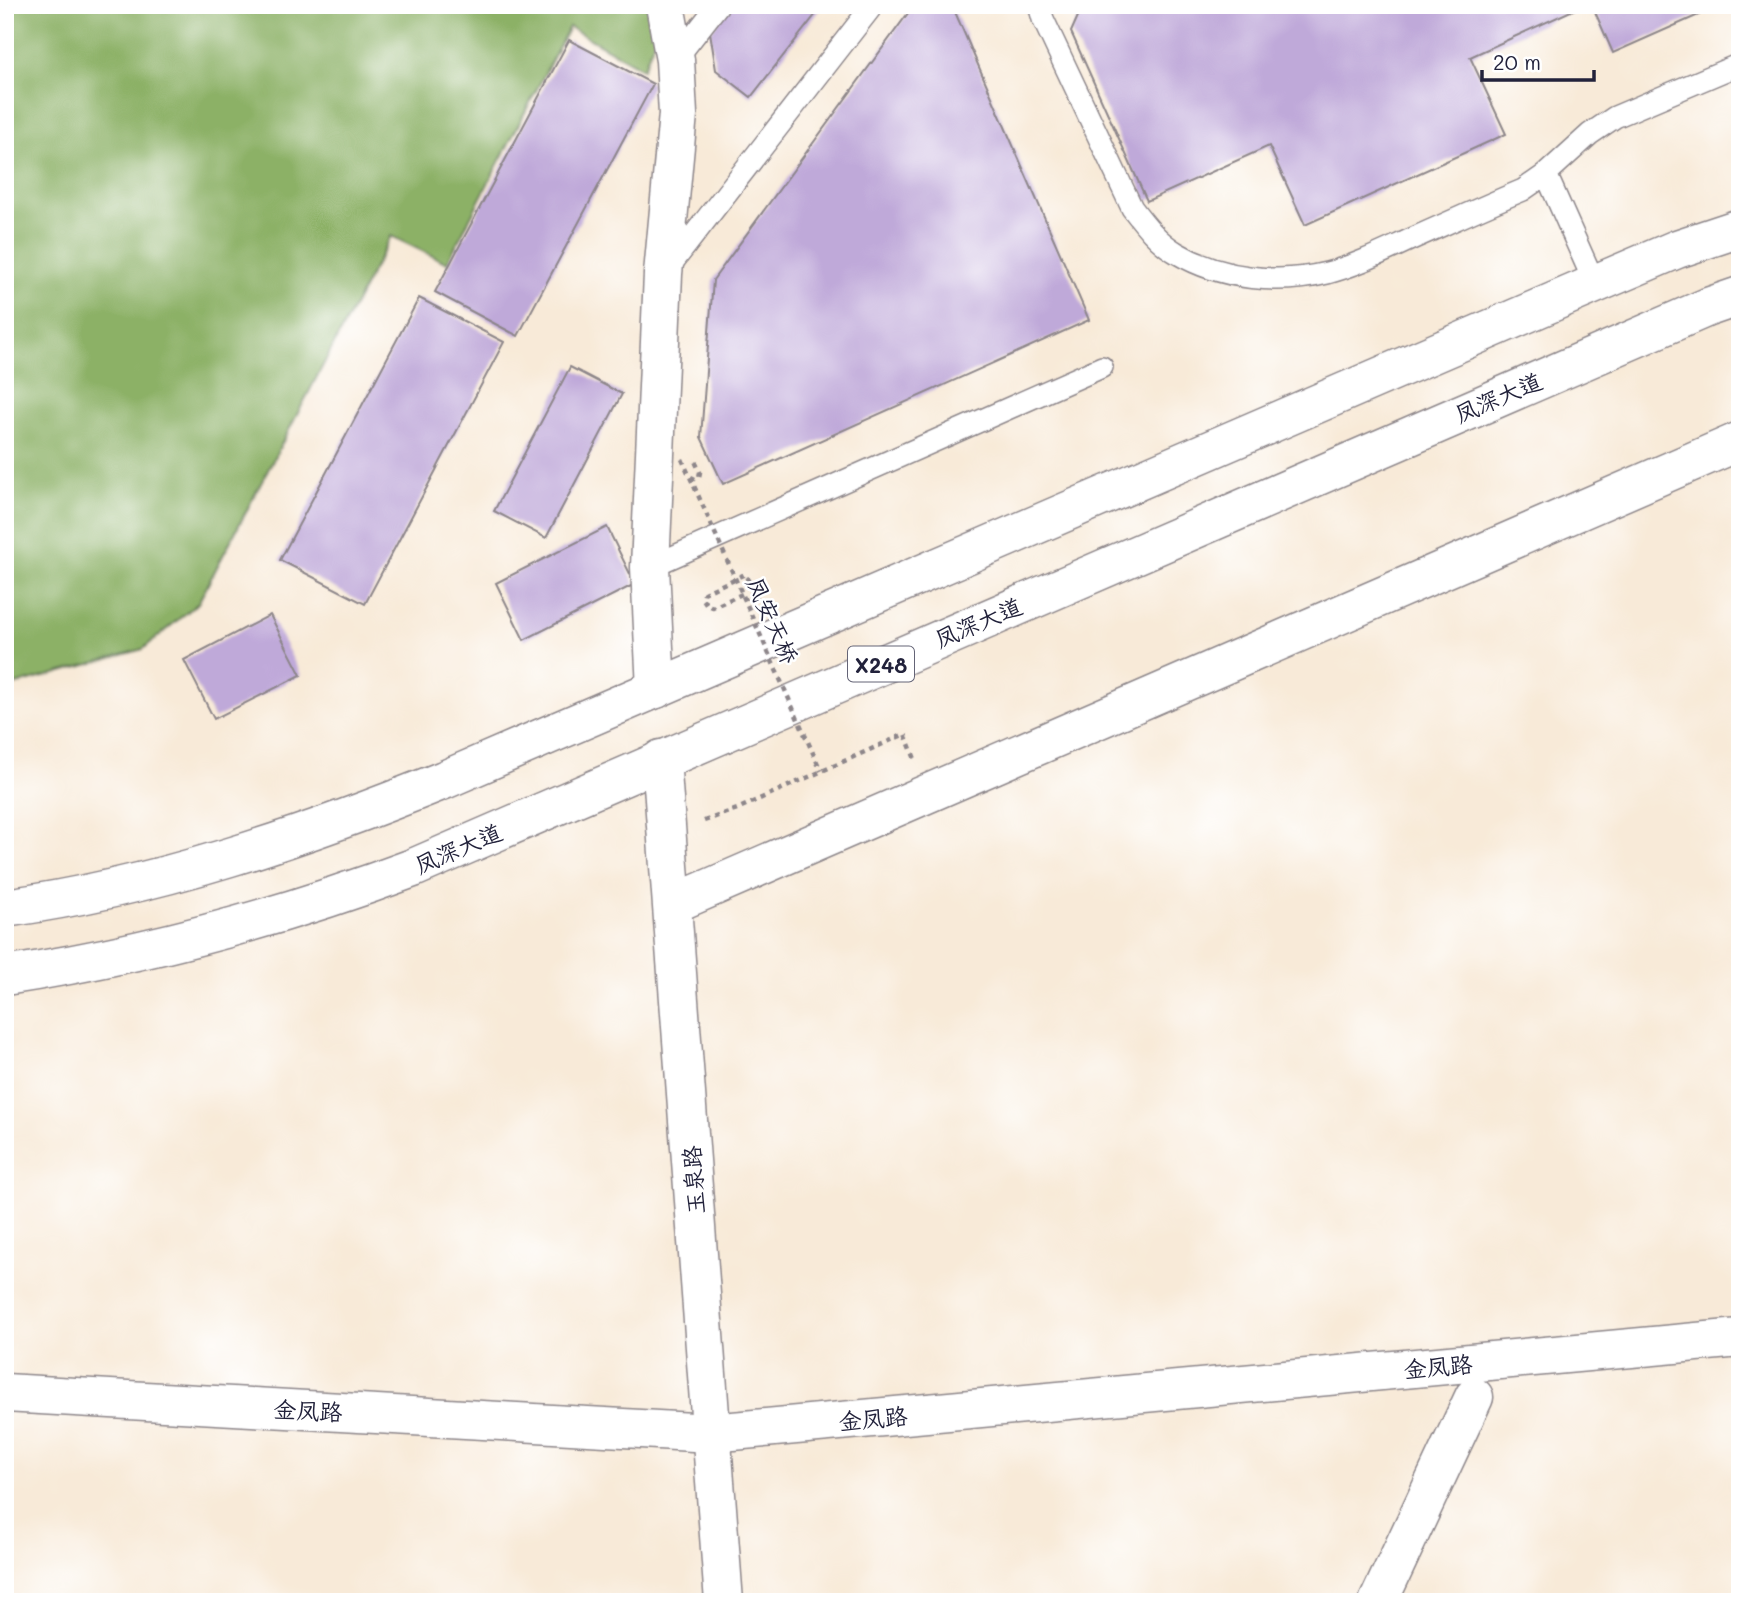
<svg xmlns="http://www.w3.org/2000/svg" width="1745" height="1607" viewBox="0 0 1745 1607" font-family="Mali,'LXGW WenKai TC',sans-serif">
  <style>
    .forest { fill: #8cb166; stroke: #576a50; stroke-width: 2 }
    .building { fill: #bfa9d9 }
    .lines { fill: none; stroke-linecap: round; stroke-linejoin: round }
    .lane-casing { stroke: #8d868a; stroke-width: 24 }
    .street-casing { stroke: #8d868a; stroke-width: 41 }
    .secondary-casing { stroke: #8d868a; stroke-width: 41 }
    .primary-casing { stroke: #8d868a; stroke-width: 41 }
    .path { stroke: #8d868a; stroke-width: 4.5; stroke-dasharray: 5 5; stroke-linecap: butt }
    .lane { stroke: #fff; stroke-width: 21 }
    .street { stroke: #fff; stroke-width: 38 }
    .secondary { stroke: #fff; stroke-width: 38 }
    .primary { stroke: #fff; stroke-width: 38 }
    .path-bridge { stroke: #8d868a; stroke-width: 4.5; stroke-dasharray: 5 5; stroke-linecap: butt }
    .labels { text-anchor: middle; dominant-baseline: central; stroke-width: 5; stroke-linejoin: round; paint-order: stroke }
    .shield { fill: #fff; stroke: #646476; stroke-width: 2 }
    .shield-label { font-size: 21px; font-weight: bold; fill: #22223b }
    .street-label { font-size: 23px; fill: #22223b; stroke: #fff }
  </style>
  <rect width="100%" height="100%" fill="#fff"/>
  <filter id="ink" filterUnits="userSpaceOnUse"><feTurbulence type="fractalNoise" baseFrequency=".0143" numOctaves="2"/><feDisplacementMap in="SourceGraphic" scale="14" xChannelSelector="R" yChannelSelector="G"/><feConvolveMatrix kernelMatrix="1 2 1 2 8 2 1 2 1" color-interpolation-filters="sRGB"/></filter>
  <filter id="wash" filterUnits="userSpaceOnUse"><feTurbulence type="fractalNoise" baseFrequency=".00686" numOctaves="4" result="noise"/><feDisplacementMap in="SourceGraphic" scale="28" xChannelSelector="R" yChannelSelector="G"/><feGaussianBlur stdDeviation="1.57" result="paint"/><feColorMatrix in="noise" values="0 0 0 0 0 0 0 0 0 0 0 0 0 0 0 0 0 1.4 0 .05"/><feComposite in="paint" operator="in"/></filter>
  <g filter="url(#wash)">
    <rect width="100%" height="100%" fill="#f8ead8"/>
    <path class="forest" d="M5,5H652L657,34L643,69L569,27L447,263L391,236L198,603L143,649L5,688Z"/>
    <g id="blocks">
      <path class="building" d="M731,5H823L751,97L716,70L710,32Z
        M914,5H952L1089,320L723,484L701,437L713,280Z
        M1083,5H1584L1470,57L1506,134L1305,225L1269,146L1147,201L1071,32Z
        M1592,5H1721L1613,53Z
        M569,40L653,84L518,336L435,292Z
        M419,298L504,342L365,604L280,560Z
        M570,367L622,394L546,538L494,511Z
        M607,527L635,584L524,640L496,583Z
        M270,615L301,675L214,719L184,660Z"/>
    </g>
  </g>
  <g filter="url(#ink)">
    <use href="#blocks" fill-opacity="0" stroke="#8d868a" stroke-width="2"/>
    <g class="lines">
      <g class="lane-casing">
        <path id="lane" d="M1039,5L1043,19L1132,208C1145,225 1158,242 1177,253C1221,279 1278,285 1327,273C1358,265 1387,250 1416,237C1452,221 1487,205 1523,190L1546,174L1590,134L1615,117L1740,64
          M675,60L718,5
          M1546,174L1595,284
          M669,267L873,5
          M650,567L1102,367"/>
      </g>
      <g class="street-casing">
        <path id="street" d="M656,689L650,567L663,274L678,114L675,60L665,5
          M673,904L1740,441
          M5,1393L711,1433L1740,1338
          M1378,1602L1474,1397"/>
      </g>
      <g class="secondary-casing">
        <path id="secondary" d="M661,759L724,1602"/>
      </g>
      <g class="primary-casing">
        <path id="primary" d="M5,908C156,887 303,837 444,780L1595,284L1677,249L1740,228
          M5,976C145,954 280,918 413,868L1708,307L1740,296"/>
      </g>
      <path class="path" d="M691,477L695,479L699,477L700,472L695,461
        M742,594L713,607L707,605L703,599L704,593L745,574L757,599
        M704,821L737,809L905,734L915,759"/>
      <use href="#lane" class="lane"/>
      <use href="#street" class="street"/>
      <use href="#secondary" class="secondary"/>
      <use href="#primary" class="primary"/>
      <path class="path-bridge" d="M682,459L821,771"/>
    </g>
  </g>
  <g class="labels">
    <rect class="shield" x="848" y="646.5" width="66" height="35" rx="5"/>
    <g class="shield-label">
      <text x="881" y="664">X248</text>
    </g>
    <g class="street-label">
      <text transform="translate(1498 397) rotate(-23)">凤深大道</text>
      <text transform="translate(773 620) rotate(66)">凤安天桥</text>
      <text transform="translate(978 622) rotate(-23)">凤深大道</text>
      <text transform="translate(458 848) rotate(-23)">凤深大道</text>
      <text transform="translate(693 1180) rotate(-94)">玉泉路</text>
      <text transform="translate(1438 1366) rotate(-5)">金凤路</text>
      <text transform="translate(308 1410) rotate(3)">金凤路</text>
      <text transform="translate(873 1418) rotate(-5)">金凤路</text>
    </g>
  </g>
  <rect width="1745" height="1607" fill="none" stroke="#fff" stroke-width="28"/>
  <path d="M1482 70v10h112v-10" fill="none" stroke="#22223b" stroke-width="3.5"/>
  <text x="1493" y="70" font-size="21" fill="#22223b" stroke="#ffffff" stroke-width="5" paint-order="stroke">20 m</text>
</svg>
